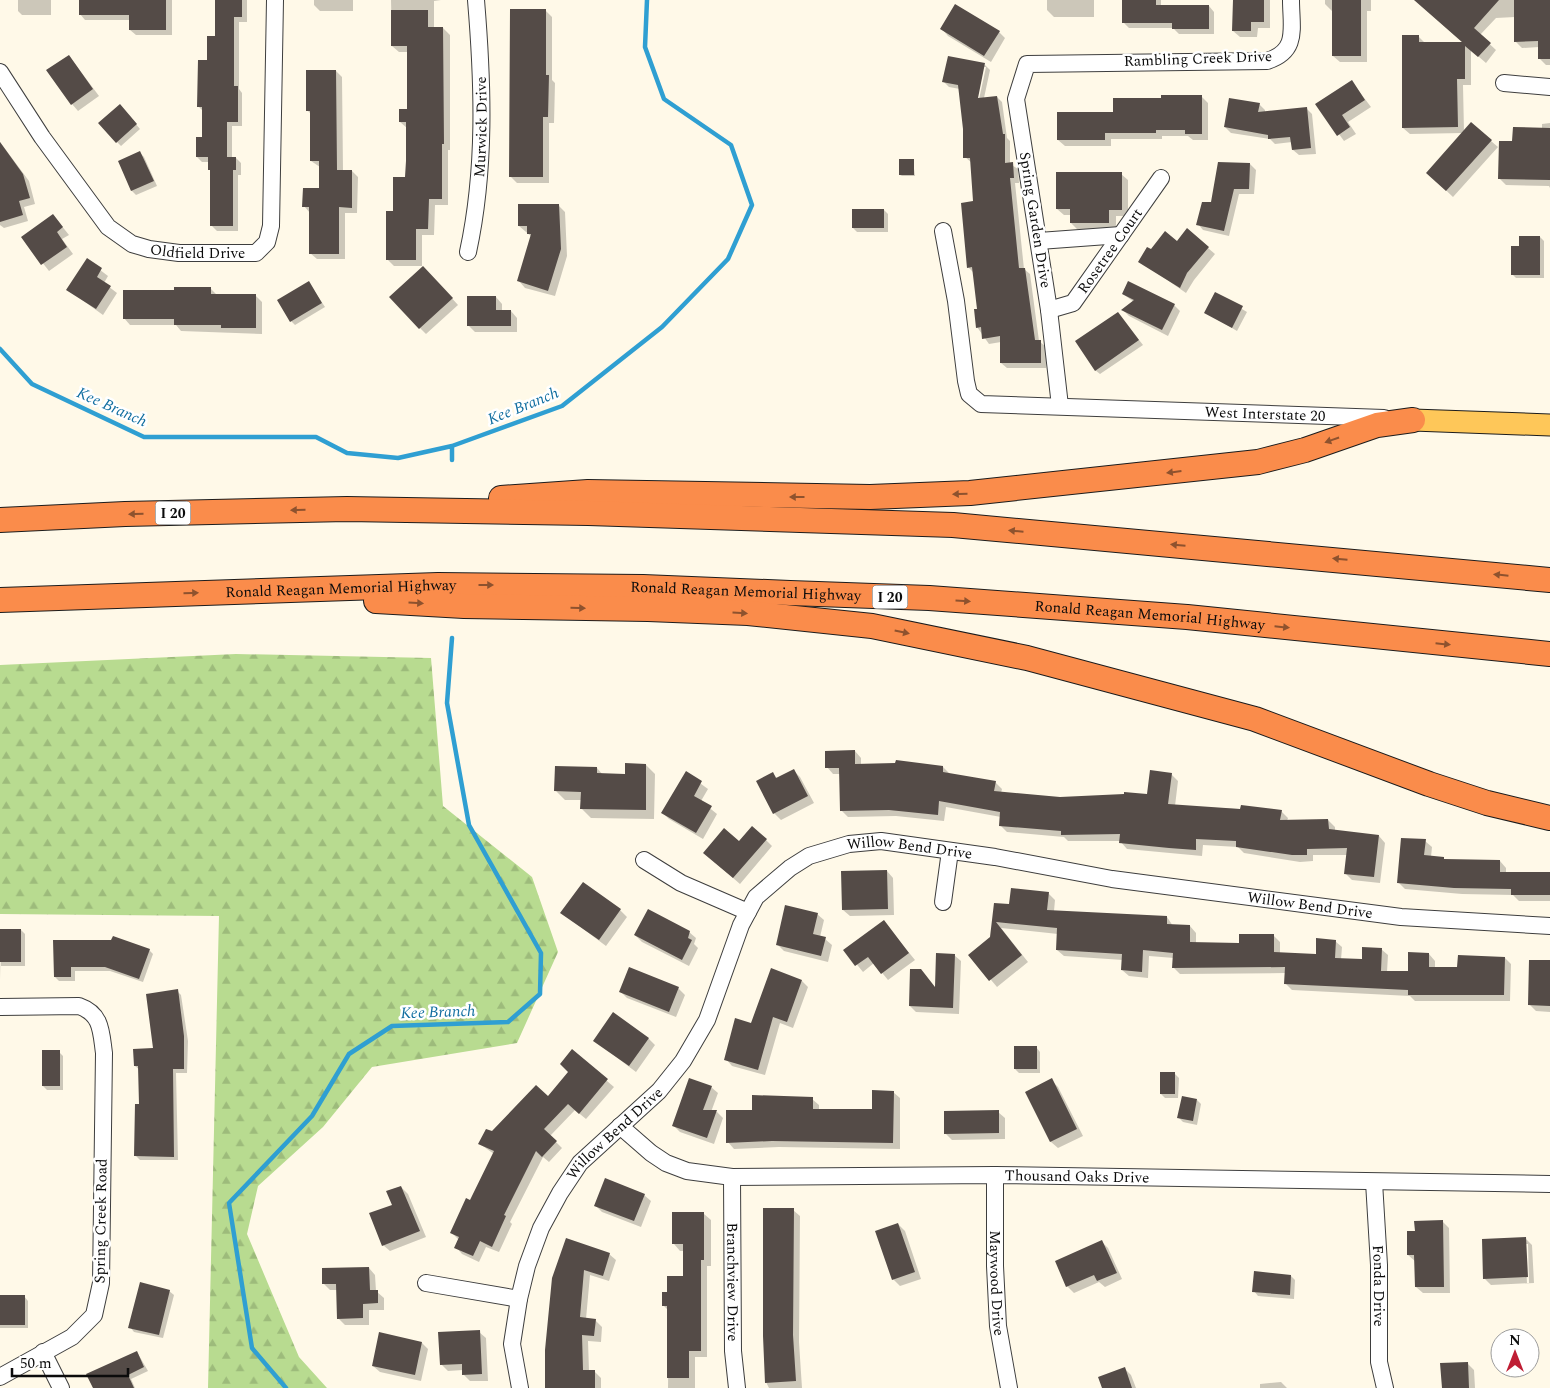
<svg xmlns="http://www.w3.org/2000/svg" width="1550" height="1388" viewBox="0 0 1550 1388" font-family="Spectral,serif">
  <style>
    .forest { fill: url(#forest-firs) }
    .shadow { fill: #0003; fill-rule: evenodd }
    .lines { fill: none; stroke-linecap: round; stroke-linejoin: round }
    .stream { stroke: #2f9fd2; stroke-width: 4.5 }
    .building { fill: #544b47 }
    .minor-casing { stroke: #3e3e3e; stroke-width: 18 }
    .major-casing { stroke: #1c1c1c; stroke-width: 23 }
    .highway-casing { stroke: #1c1c1c; stroke-width: 26 }
    .minor { stroke: #fff; stroke-width: 16 }
    .major { stroke: #fec759; stroke-width: 21 }
    .highway { stroke: #fa8c4b; stroke-width: 24 }
    .oneway { fill: #8e522e }
    .labels { text-anchor: middle; dominant-baseline: central; stroke-width: 5; stroke-linejoin: round; paint-order: stroke }
    .shield { fill: #fff; stroke: #545454; stroke-width: 1 }
    .shield-label { font-size: 14px; font-weight: bold; fill: #0b0b0b }
    .street-label { font-size: 15px; fill: #0b0b0b; stroke: #fff }
    .water-label { font-size: 16px; font-style: italic; fill: #116ea0; stroke: #fff }
  </style>
  <defs>
    <pattern id="forest-firs" width="22" height="20" patternUnits="userSpaceOnUse" patternTransform="scale(1.25)"><rect width="22" height="20" fill="#b8db90"/><path d="M5 1l3.5 6h-7zM16 11l3.5 6h-7z" fill="#9dbb7b"/></pattern>
  </defs>
  <rect width="100%" height="100%" fill="#fff9e8"/>
  <path class="forest" d="M236,654L431,658L443,806L532,877L558,952L517,1043L372,1067L323,1127L258,1186L247,1234L299,1357L327,1388H208L219,916L0,914V665Z"/>
  <path class="shadow" d="M18,0H51V15H22L18,11Z
    M80,0H172V35H136L130,30V20H85L80,14Z
    M217,0H247V22H239V89L242,93V126H232V158H236L241,163V175H238V231H217L212,226V172L210,162H202L197,157L203,138V111L198,106L208,61L217,37Z
    M314,0H353V11H320L314,5Z
    M391,0H441L434,1V28H443L450,35V150H448V205H435L434,235H422V266H394L387,259L394,212L406,178L407,128L400,122L408,110V52H399L392,46Z
    M1047,0H1094V17H1054L1047,10Z
    M1124,0H1161V6H1209L1214,12V34H1179L1173,28H1129L1124,23Z
    M1234,0H1270V28H1258L1257,37H1240L1233,31Z
    M1325,0H1371V11H1367V62H1340L1333,56L1332,11L1325,4Z
    M1415,0H1550V65H1546L1539,58V47L1522,48L1515,41V17L1496,18L1480,35L1496,50L1486,63L1471,50V85H1463L1464,132L1491,141L1498,147L1453,197L1434,179L1463,133L1410,134L1403,128L1418,36L1425,43L1464,44Z
    M545,10L552,17V80L555,83L554,123H549V183H517L510,176Z
    M942,29L999,32L1005,38L991,62L948,36Z
    M69,56L99,96L78,111L72,104Z
    M985,65L990,70L984,98L997,97L1002,102L1007,138L1010,141V164L1018,169L1019,183H1015L1024,269L1030,274L1039,341L1046,347V368H1007L1001,363V342L989,344L977,327L979,310L974,273L968,267L974,203L972,163L965,157V128L960,89L949,87L944,82ZM983,67H986L978,104H976Z
    M336,71L342,77L343,171H352L358,177L357,213H345V259H317L310,253V213L304,206L320,189V167L311,161V114L307,110Z
    M1352,82L1371,107L1348,122L1356,134L1344,141L1317,104Z
    M1201,96L1208,103V140H1193L1188,136H1162V139H1111V146H1065L1058,140L1114,113L1162,99Z
    M1259,104L1265,110V113L1306,108L1312,114L1316,154L1299,155L1293,150L1292,142L1275,144L1270,139L1231,133L1225,127Z
    M124,110L140,129L121,146L117,142Z
    M1550,123V188L1549,186L1506,185L1499,178L1514,143L1542,129V124Z
    M0,142L29,181L35,204L24,207L28,221L4,228L0,225Z
    M140,153L144,157L157,186L136,195L132,191L119,162Z
    M913,161L915,176H902L900,175Z
    M1219,163L1250,164L1256,170L1254,194H1239L1229,236L1203,230L1198,224L1212,204Z
    M1121,174L1128,180V216H1116V229H1077L1071,223V215H1064L1057,209Z
    M558,205L565,212L567,256L555,296L525,288L519,281L532,237L519,226Z
    M884,210L888,214V232H857L853,228Z
    M53,215L69,235L62,239L73,254L49,271L23,238Z
    M1540,237L1544,241V278H1516L1512,274L1520,247Z
    M1208,248L1215,254L1194,280L1186,293L1140,261L1151,251Z
    M87,260L108,276L104,283L117,293L103,315L67,289Z
    M430,274L458,305L426,334L420,328Z
    M309,283L325,307L295,325L291,321Z
    M211,289L217,295H255L262,302V334L181,331L176,325H130L124,318V292Z
    M1215,293L1247,312L1237,331L1205,312Z
    M1123,294L1174,305L1180,311L1168,336L1129,316L1123,310L1134,302Z
    M496,297L502,304V311H511L517,318V332H475L468,325Z
    M1118,313L1143,345L1100,374L1095,370Z
    M855,751L861,758V765L943,767L950,774L995,782L1002,789L1001,793L1060,798L1148,796L1171,774L1178,781L1175,806L1281,811L1288,818L1287,821L1328,820L1335,827V831L1379,836L1385,843L1380,883L1352,880L1345,873L1348,855H1313V861L1300,862L1244,853L1238,847L1203,845L1202,856L1127,849L1120,841H1068L1064,837L1007,832L1000,825L1001,817L946,807L944,821L896,816L848,817L841,810L840,774H833L827,767Z
    M646,765L655,774L654,819L591,818L582,809V800H565L556,791L597,768L603,775H626Z
    M794,771L800,777L814,803L781,820L774,813L773,774L778,779Z
    M686,773L708,789L701,801L717,814L703,839L669,819L663,813Z
    M766,840L772,846L740,884L711,859L739,843Z
    M1425,841L1432,847L1431,857L1446,860L1500,861L1506,868V873H1550V901H1519L1513,895L1462,894L1405,889L1398,882Z
    M887,871L893,878L894,915L850,916L843,910Z
    M1048,893L1055,900L1054,911L1167,917L1173,926H1190L1196,933V944L1240,945L1273,935L1280,942V953L1317,955L1335,941L1342,947L1341,960H1363L1381,949L1388,955L1387,972L1409,973L1429,954L1435,961V968H1458L1505,958L1511,964L1510,1001H1415L1410,996L1292,990L1285,983L1286,973L1180,974L1173,967L1174,958L1149,956L1148,978L1129,976L1122,970L1123,960L1064,956L1057,950L1058,934L1001,928L1028,962L997,987L970,955L992,938L995,904L1010,906Z
    M620,910L627,917L606,946L562,913Z
    M817,914L824,920L820,937L825,939L832,945L828,962L784,951L777,944Z
    M884,922L915,960L888,980L874,963L863,972L845,950Z
    M0,930H21L25,934V966H1V980Z
    M689,932L696,938L694,944L698,948L689,966L642,942L635,935Z
    M112,941L149,950L153,954L143,982L110,971H75V981H59L55,977Z
    M954,955L961,961L959,1014L916,1012L910,1006L936,989Z
    M1550,961V1012L1536,1011L1530,1005Z
    M802,981L808,987L793,1028L780,1023L765,1075L732,1066L726,1059L752,1024Z
    M678,988L685,995L676,1017L627,998L620,991Z
    M177,991L181,995L188,1041L187,1073H176L178,1160H140L136,1156L141,1106L140,1070L135,1066L155,1050Z
    M649,1039L655,1045L636,1072L595,1041Z
    M1036,1047L1040,1052V1073H1019L1015,1069Z
    M572,1051L614,1087L586,1119L575,1110L550,1136L562,1148L549,1162L543,1157L510,1222L512,1224L499,1252L486,1247L479,1262L462,1254L456,1247L459,1240L451,1232L471,1201L494,1154L480,1144L492,1133L548,1098L570,1072Z
    M59,1052L63,1056V1090H47L43,1086Z
    M1174,1073L1179,1078L1178,1098H1165L1161,1094Z
    M1051,1080L1058,1087L1083,1136L1058,1148L1051,1142L1026,1092Z
    M711,1087L718,1093L711,1112H717L723,1118L714,1144L680,1132L673,1125Z
    M893,1092L900,1098V1149L779,1147L734,1149L728,1142L812,1099L819,1105V1110L874,1111Z
    M1197,1100L1201,1104L1197,1125L1183,1122L1179,1118Z
    M998,1112L1005,1118V1139L952,1140L945,1133Z
    M401,1187L408,1194L426,1237L390,1251L383,1245L393,1205Z
    M644,1195L651,1201L641,1227L602,1212L595,1205Z
    M793,1210L800,1216L799,1342L802,1388H769L766,1382Z
    M704,1214L711,1220V1266H707V1357H695V1388H668L669,1311L663,1305L669,1294L685,1277V1251H680L674,1244Z
    M1442,1221L1449,1228L1450,1293H1423L1416,1287V1262L1408,1255Z
    M898,1224L905,1231L921,1279L900,1286L893,1279Z
    M1526,1239L1532,1245L1534,1283L1491,1285L1484,1278ZM1525,1244H1528L1529,1283H1527Z
    M1102,1242L1108,1248L1122,1279L1105,1287L1099,1282L1074,1293L1067,1286Z
    M609,1254L616,1260L609,1281L590,1275L586,1319L595,1320L602,1327L601,1342L588,1341L589,1371H594L601,1378V1388H547L553,1278Z
    M369,1268L375,1275L376,1291L384,1298V1310H369V1325H345L338,1318V1290H330L323,1283Z
    M1291,1276L1295,1280L1294,1299L1258,1296L1254,1291Z
    M169,1291L174,1295L163,1338L134,1332L130,1327Z
    M0,1296H24L28,1301V1328H0Z
    M479,1332L486,1338L488,1381H470L464,1375L463,1370L448,1371L441,1364Z
    M422,1343L428,1349L421,1381L380,1372L373,1366Z
    M137,1352L148,1371L131,1379L135,1388H94Z
    M1467,1363L1474,1370L1475,1388H1443Z
    M1124,1368L1131,1375L1136,1388H1103Z
    M1281,1382L1287,1388H1260V1384Z"/>
  <g class="lines">
    <path class="stream" d="M0,349L32,384L144,437H316L347,453L398,458L452,446L562,406L662,327L728,259L752,205L731,145L664,99L645,47L647,0
      M452,446V460
      M286,1388L252,1348L229,1203L312,1116L349,1054L392,1026L508,1022L540,994L541,953L469,825L447,703L452,638"/>
  </g>
  <path class="building" d="M79,0H166V30H129V15H79Z
    M215,0H242V17H234V86H238V122H227V157H236V170H233V226H210V170H208V157H196V137H202V107H197L198,60H207V36H215Z
    M1122,0H1156V5H1209V29H1172V23H1122Z
    M1233,0H1264V22H1251V31H1232Z
    M1332,0H1361V56H1332Z
    M1414,0H1499L1474,28L1491,43L1478,57L1465,46V79H1457L1458,127L1402,128V35H1419V42H1462Z
    M1514,0H1550V59H1538V41L1514,42Z
    M955,4L1000,31L984,56L940,29Z
    M510,9H546V75H549L548,117H543V177H509Z
    M391,10H428V27H443L444,144H442V199H429L428,229H416V260H386V211H393V177H405L406,161V122H399V109H407V46H391Z
    M69,55L93,89L71,105L46,70Z
    M948,56L985,63L978,98L997,96L1003,134H1005V163L1013,162L1014,178H1010L1019,268H1025L1035,340H1041V363H1000V336L982,339L981,327L976,328L974,309H977L972,267L967,268L961,203L973,201L970,158H963V129L958,85L942,82Z
    M306,70H336L337,170H352V208L339,207V254H309V207H302L303,188H319V161H310V111H306Z
    M1352,80L1365,100L1342,115L1350,127L1337,136L1315,104Z
    M1161,95H1202V134H1185V130H1156V133H1105V140H1057V112H1113V98H1161Z
    M1229,98L1260,103L1258,112L1307,107L1311,148L1292,150L1290,137L1268,139V135L1224,127Z
    M120,104L137,124L116,143L98,123Z
    M1471,122L1492,140L1446,191L1426,173Z
    M1513,127L1550,128V180L1498,179L1499,141H1512Z
    M0,142L23,174L30,198L19,201L23,215L0,222Z
    M140,151L154,181L131,191L118,161Z
    M899,159H914V175H899Z
    M1218,162L1250,163L1249,189H1234L1224,231L1196,225L1202,202H1211Z
    M1056,172H1122V210H1109V223H1070V209H1056Z
    M518,204H559L561,249L548,291L517,281L531,234H527V226H518Z
    M852,209H884V228H852Z
    M53,214L63,227L57,232L67,247L41,265L21,237Z
    M1187,228L1209,247L1187,273L1180,288L1138,262L1147,247L1151,249L1165,231L1177,241Z
    M1519,236H1540V275H1511V246H1519Z
    M87,258L102,268L97,277L111,286L96,309L66,290Z
    M423,266L453,298L419,329L389,297Z
    M309,281L322,303L290,322L277,300Z
    M1128,281L1175,304L1162,330L1121,310L1134,300L1122,294Z
    M174,287H211V294H256V328H221V325H174V319H123V290H174Z
    M1215,292L1243,306L1232,328L1204,313Z
    M467,296H496V310H511V326H467Z
    M1118,312L1139,340L1095,371L1075,341Z
    M855,750V764L895,763L896,760L943,766V772L996,781L994,791L1060,797L1124,794V792L1147,794L1150,770L1172,773L1168,804L1240,809L1241,805L1282,810L1280,820L1328,819L1329,829L1379,835L1374,877L1344,874L1347,848L1307,849V855H1292L1236,847V841L1196,839V850L1169,848L1119,843L1120,834L1061,835V831L999,826L1000,812L939,801L938,815L889,810L840,811L839,768H825V751Z
    M625,763L646,764V810L580,809L581,792L554,791L555,766L597,767V773L625,774Z
    M794,769L808,796L773,814L756,781L773,772L776,778Z
    M686,771L702,781L694,796L712,806L696,833L661,813Z
    M752,826L767,839L733,878L703,853L724,828L739,841Z
    M1401,838L1426,839L1424,855L1444,857V859L1500,860V872H1550V895H1511V889L1454,888L1397,883Z
    M887,870L888,909L842,910L841,871Z
    M583,882L621,909L599,940L560,913Z
    M1011,888L1049,892L1047,910L1167,916V924L1190,925V942L1239,943V934H1274V952L1316,954V938L1336,940L1335,958L1362,959V947L1382,948L1381,971H1408V952L1429,953V967H1457L1458,955L1505,957L1504,995H1408V990L1284,984L1285,967L1172,968L1173,953L1143,950L1142,972L1121,970L1122,954L1056,950L1057,928L996,922L1022,955L989,981L968,955L990,937L994,903L1009,904Z
    M785,905L818,913L813,934L826,937L821,956L776,945Z
    M648,909L690,931L688,938L692,940L682,960L634,935Z
    M884,920L909,953L881,974L868,957L855,966L843,950Z
    M0,929H21V962H0Z
    M113,936L150,949L139,979L105,967H71V977H54L53,940H111Z
    M936,953L955,954L953,1008L909,1006L910,969H921L935,987Z
    M1529,960H1550V1006L1528,1005Z
    M629,967L679,987L669,1012L619,992Z
    M771,968L802,980L787,1022L773,1017L758,1070L724,1060L735,1018L751,1023Z
    M178,989L184,1036V1069H173L174,1157L134,1156L135,1104H139L138,1066H134L133,1049L153,1048L146,994Z
    M613,1012L649,1038L629,1066L593,1041Z
    M1014,1046H1037V1069H1014Z
    M572,1049L608,1079L579,1114L568,1104L544,1129L557,1141L542,1157L536,1151L504,1215L506,1216L492,1247L480,1241L473,1256L454,1248L459,1237L450,1233L466,1198L470,1200L494,1151L478,1144L486,1129L492,1131L536,1085L548,1096L568,1072L560,1064Z
    M42,1050H60V1086H42Z
    M1160,1072H1175V1094H1160Z
    M689,1078L712,1086L703,1110H717L707,1138L672,1126Z
    M1052,1078L1077,1129L1050,1142L1025,1092Z
    M872,1090L894,1091L893,1143L772,1141L726,1143V1110H752V1095L813,1097V1109H872Z
    M1182,1096L1197,1099L1193,1121L1177,1118Z
    M999,1110V1133L944,1134V1111Z
    M605,1178L645,1194L634,1221L594,1206Z
    M401,1186L420,1231L382,1246L369,1213L392,1205L386,1191Z
    M763,1208H794L793,1335L796,1381L765,1383L763,1336Z
    M672,1212H704V1260H701V1351H689V1378H667V1306H662V1292H667V1276H683V1244H672Z
    M1443,1220L1444,1287H1415L1414,1255H1407V1231H1415L1414,1221Z
    M898,1223L915,1272L892,1280L875,1231Z
    M1526,1237L1528,1277L1483,1279L1482,1239Z
    M566,1238L610,1253L603,1276L584,1270L580,1317L596,1319L594,1336L582,1335L583,1370H595V1388H545V1350L552,1278Z
    M1102,1240L1117,1273L1097,1281L1094,1275L1066,1287L1055,1261Z
    M369,1267L370,1290H378V1303L363,1304V1318L337,1319L336,1284H322V1268Z
    M1254,1271L1291,1275L1290,1295L1252,1292Z
    M140,1282L170,1290L159,1335L128,1328Z
    M0,1295H25V1325H0Z
    M480,1330L482,1374L462,1375V1364L440,1365L438,1332Z
    M379,1332L422,1342L415,1375L372,1366Z
    M137,1351L144,1367L128,1375L134,1388H93L86,1374Z
    M1468,1362L1469,1388H1442L1440,1363Z
    M1125,1367L1132,1388H1102L1098,1377Z"/>
  <g class="lines">
    <g class="minor-casing">
      <g id="minor">
        <path id="s1" d="M0,72L42,137L108,227L132,244L149,249L179,253H256L267,242L271,226L275,0"/>
        <path d="M1504,83L1550,87"/>
        <path id="s2" d="M943,231L956,301L966,381L969,394L981,404L1384,418"/>
        <path d="M1039,241L1121,235"/>
        <path id="s3" d="M468,252C486,169 483,84 476,0"/>
        <path id="s4" d="M1049,310L1073,303L1161,178"/>
        <path d="M1060,406L1049,310L1016,99L1027,64L1267,61C1299,51 1291,28 1291,0"/>
        <path d="M644,860L681,883L748,912"/>
        <path d="M943,902L950,851"/>
        <path d="M0,1007L79,1006C102,1014 101,1032 104,1053L101,1283L94,1315L72,1337L0,1377"/>
        <path id="s5" d="M620,1126L651,1153L666,1163L687,1171L732,1177L995,1175L1550,1184"/>
        <path id="s6" d="M995,1175V1266L998,1326L1009,1388"/>
        <path id="s7" d="M732,1177L733,1351L737,1388"/>
        <path id="s8" d="M1374,1182L1379,1265V1362L1385,1388"/>
        <path d="M426,1283L519,1299"/>
        <path d="M43,1352L61,1388"/>
        <path id="s9" d="M520,1388L512,1344L519,1299L527,1266L541,1228L560,1193L580,1163L659,1091L683,1061L707,1020L741,925L756,897L790,868L809,856L849,844L881,841L995,857L1112,879L1401,917L1550,926"/>
      </g>
    </g>
    <g class="major-casing">
      <path id="major" d="M1413,420L1550,425"/>
    </g>
    <g class="highway-casing">
      <g id="highway">
        <path d="M501,498L588,492L870,497L970,493L1258,462L1305,450L1377,425L1413,420"/>
        <path d="M0,520L125,514L347,509L588,513L953,525L1550,580"/>
        <path id="s10" d="M0,600L438,585L643,587L790,593L929,598L1187,617L1550,654"/>
        <path d="M376,601L464,606L648,609L748,613L872,626L1027,658L1255,719L1429,784L1487,803L1550,818"/>
      </g>
    </g>
    <use href="#minor" class="minor"/>
    <use href="#major" class="major"/>
    <use href="#highway" class="highway"/>
  </g>
  <defs><path id="oneway-solid" d="M-6-.8H1V-3.2L6.5 0L1 3.2V.8H-6Z" transform="scale(1.25)"/></defs>
  <g class="oneway">
    <use href="#oneway-solid" transform="translate(1332 440) rotate(161)"/>
    <use href="#oneway-solid" transform="translate(1174 472) rotate(173)"/>
    <use href="#oneway-solid" transform="translate(960 494) rotate(178)"/>
    <use href="#oneway-solid" transform="translate(797 497) rotate(-180)"/>
    <use href="#oneway-solid" transform="translate(298 510) rotate(179)"/>
    <use href="#oneway-solid" transform="translate(136 514) rotate(179)"/>
    <use href="#oneway-solid" transform="translate(1016 531) rotate(-175)"/>
    <use href="#oneway-solid" transform="translate(1178 545) rotate(-175)"/>
    <use href="#oneway-solid" transform="translate(1340 559) rotate(-175)"/>
    <use href="#oneway-solid" transform="translate(1501 575) rotate(-174)"/>
    <use href="#oneway-solid" transform="translate(486 585)"/>
    <use href="#oneway-solid" transform="translate(191 593) rotate(-2)"/>
    <use href="#oneway-solid" transform="translate(963 601) rotate(4)"/>
    <use href="#oneway-solid" transform="translate(416 603) rotate(3)"/>
    <use href="#oneway-solid" transform="translate(578 608) rotate(1)"/>
    <use href="#oneway-solid" transform="translate(740 613) rotate(3)"/>
    <use href="#oneway-solid" transform="translate(1282 627) rotate(6)"/>
    <use href="#oneway-solid" transform="translate(902 632) rotate(12)"/>
    <use href="#oneway-solid" transform="translate(1443 644) rotate(6)"/>
  </g>
  <g class="labels">
    <g class="shield">
      <rect x="155.5" y="501.5" width="35" height="23" rx="4"/>
      <rect x="872.5" y="585.5" width="35" height="23" rx="4"/>
    </g>
    <g class="shield-label">
      <text x="173" y="513">I 20</text>
      <text x="890" y="597">I 20</text>
    </g>
    <g class="street-label">
      <text transform="translate(1198 59) rotate(-2)">Rambling Creek Drive</text>
      <text stroke="none"><textPath href="#s3" startOffset="126">Murwick Drive</textPath></text>
      <text transform="translate(1035 220) rotate(81)">Spring Garden Drive</text>
      <text stroke="none"><textPath href="#s1" startOffset="285">Oldfield Drive</textPath></text>
      <text stroke="none"><textPath href="#s4" startOffset="89">Rosetree Court</textPath></text>
      <text stroke="none"><textPath href="#s2" startOffset="465">West Interstate 20</textPath></text>
      <text stroke="none"><textPath href="#s10" startOffset="341">Ronald Reagan Memorial Highway</textPath></text>
      <text stroke="none"><textPath href="#s10" startOffset="746">Ronald Reagan Memorial Highway</textPath></text>
      <text stroke="none"><textPath href="#s10" startOffset="1151">Ronald Reagan Memorial Highway</textPath></text>
      <text stroke="none"><textPath href="#s9" startOffset="736">Willow Bend Drive</textPath></text>
      <text stroke="none"><textPath href="#s9" startOffset="1141">Willow Bend Drive</textPath></text>
      <text stroke="none"><textPath href="#s9" startOffset="286">Willow Bend Drive</textPath></text>
      <text stroke="none"><textPath href="#s5" startOffset="472">Thousand Oaks Drive</textPath></text>
      <text transform="translate(101 1221) rotate(-89)">Spring Creek Road</text>
      <text stroke="none"><textPath href="#s6" startOffset="108">Maywood Drive</textPath></text>
      <text stroke="none"><textPath href="#s7" startOffset="105">Branchview Drive</textPath></text>
      <text stroke="none"><textPath href="#s8" startOffset="104">Fonda Drive</textPath></text>
    </g>
    <g class="water-label">
      <text transform="translate(523 406) rotate(-22)">Kee Branch</text>
      <text transform="translate(112 407) rotate(24)">Kee Branch</text>
      <text transform="translate(438 1012) rotate(-2)">Kee Branch</text>
    </g>
  </g>
  <g transform="translate(1515 1353)"><circle r="24" fill="#ffffff" stroke="#9d9d9d"/>
  <path d="M0-4L9 19L0 12L-9 19Z" fill="#bf1e34"/>
  <text y="-8" font-size="14" font-weight="bold" text-anchor="middle" fill="#0b0b0b">N</text>
  </g>
  <path d="M12 1368v8h116v-8" fill="none" stroke="#0b0b0b" stroke-width="2.5"/>
  <text x="20" y="1368" font-size="15" fill="#0b0b0b" stroke="#ffffff" stroke-width="4" paint-order="stroke">50 m</text>
</svg>
